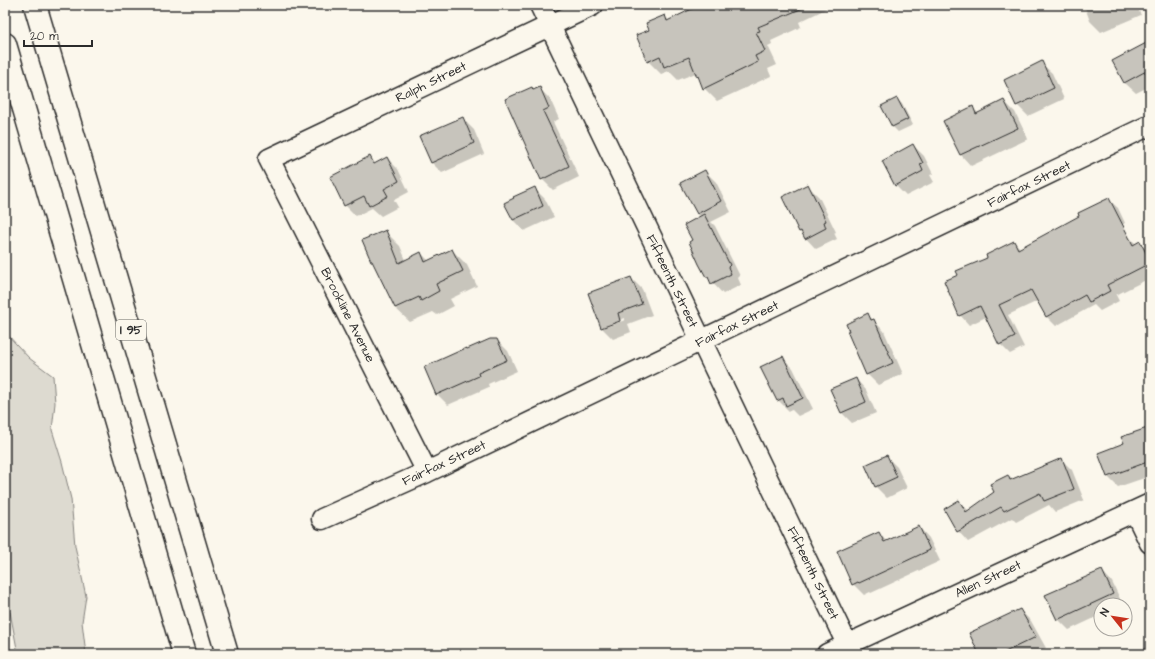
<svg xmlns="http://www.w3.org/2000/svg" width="1155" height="659" viewBox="0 0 1155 659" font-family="'Architects Daughter',sans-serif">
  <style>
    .green { fill: #dddad0; stroke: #84827e }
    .shadow { fill: #0003; fill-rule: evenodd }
    .building { fill: #c7c4bc; stroke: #2b2b2b }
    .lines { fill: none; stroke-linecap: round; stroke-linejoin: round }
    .street-casing { stroke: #2b2b2b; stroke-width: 23 }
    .highway-casing { stroke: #2b2b2b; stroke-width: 25 }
    .street { stroke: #fbf7ec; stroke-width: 20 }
    .highway { stroke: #fbf7ec; stroke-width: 22 }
    .labels { text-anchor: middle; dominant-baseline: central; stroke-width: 3; stroke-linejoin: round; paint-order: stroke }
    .shield { fill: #fbf7ec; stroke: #696865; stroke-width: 1 }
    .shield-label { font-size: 12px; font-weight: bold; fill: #2b2b2b }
    .street-label { font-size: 13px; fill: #2b2b2b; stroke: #fbf7ec }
  </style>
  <rect width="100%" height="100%" fill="#fbf7ec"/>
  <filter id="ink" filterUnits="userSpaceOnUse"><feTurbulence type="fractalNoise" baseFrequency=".025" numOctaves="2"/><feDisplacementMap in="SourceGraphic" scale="8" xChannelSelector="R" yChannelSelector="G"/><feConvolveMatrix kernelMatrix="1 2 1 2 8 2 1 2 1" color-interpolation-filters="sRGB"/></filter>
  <g filter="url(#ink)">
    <path class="green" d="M5,332L29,358L53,376L55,403L52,430L62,462L71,499L75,546L86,596L82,622L86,654H18L10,612L5,607Z"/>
    <path class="shadow" d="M701,5H834L799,22L801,27L771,41L772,44L768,46L777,65L768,69L771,76L717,101L704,88L700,79L696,73L678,80L669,71L661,74L648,61L651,31L665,16L669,21Z
      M1044,5H1052L1047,7Z
      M1084,5H1136L1141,15L1101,32L1090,21Z
      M1150,42V86L1136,93L1125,83Z
      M1041,63L1052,73L1064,99L1028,116L1017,105Z
      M532,88L534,91L539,88L550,99L559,119L553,122L579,177L553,190L542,179Z
      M897,99L902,104L913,125L898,132L893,127L882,107Z
      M1004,101L1015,112L1028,139L971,166L961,155L944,121L973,108L978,113Z
      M463,119L474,130L484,154L442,173L431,162Z
      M913,145L924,156L933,174L930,175L934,182L906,196L896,186Z
      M370,158L376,164L387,158L398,169L409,192L394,200L398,207L381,216L372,208L356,216L345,205Z
      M705,171L716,182L731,212L711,222L715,226L740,276L738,278L741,285L723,294L707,277L693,241L701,217L697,213Z
      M808,186L819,197L836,232L834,233L837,239L816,249L800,232L784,198Z
      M534,188L545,199L554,217L524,231L513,220L505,203Z
      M1108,199L1118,208L1125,223L1112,231L1128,236L1136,244L1139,243L1149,252L1150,278L1116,295L1119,301L1100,311L1094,305L1056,326L1046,316L1038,301L1008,315L1024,347L1010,354L1000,344L986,317L969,325L960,315L959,275L1014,242L1020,248L1081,217Z
      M385,231L400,246L406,260L421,253L429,261L452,250L467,265L477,286L450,299L454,306L437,315L433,312L410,322L395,308Z
      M631,278L642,289L652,315L628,324L631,332L613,339L602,328L589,293ZM625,318V320L606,327V325Z
      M868,315L884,331L903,374L878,385L867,374Z
      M497,340L508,351L517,371L488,384L489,387L448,405L437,394L467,350Z
      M782,357L793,368L813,409L798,416L792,410L789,411L778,400Z
      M856,379L866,390L876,413L852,423L842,413Z
      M1150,428V476L1118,487L1108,477L1125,444Z
      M886,456L897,467L907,488L887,498L876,487L866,466Z
      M1061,459L1072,470L1084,500L1055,512L1049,505L1016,522L1012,518L968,542L958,531L959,501L969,511L995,492L1008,476L1012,480Z
      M919,527L929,538L940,561L871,593L870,592L864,595L853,584L879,533L887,542Z
      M1102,571L1112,582L1123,605H1101V615L1069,630L1058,619Z
      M1020,610L1031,621L1046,648L1034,654H980Z"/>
    <path class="building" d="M700,5H810L758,27L760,31L756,32L765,51L755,56L758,62L703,89L698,76L697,77L689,57L664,67L660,56L647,62L636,35L649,30L646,23L665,15L667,21Z
      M1150,41V69L1124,83L1112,61Z
      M1042,61L1054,88L1016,106L1004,80Z
      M532,87L533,90L540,87L549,108L543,111L569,166L541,180L505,99Z
      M897,98L908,119L892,127L881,106Z
      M1004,100L1018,128L960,155L943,121L973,106L976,114Z
      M463,117L474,143L431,163L419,136Z
      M913,144L923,163L920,164L923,171L895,186L882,161Z
      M370,156L374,164L387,157L399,181L384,189L388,196L369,206L364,196L344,206L330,177Z
      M705,170L721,201L697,214L680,183Z
      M808,184L826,221L824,222L826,228L805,239L801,231L799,232L782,197Z
      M535,187L543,206L513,220L504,203L514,198L513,197Z
      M1109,198L1133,245L1140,241L1150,261V263L1107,285L1110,291L1089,302L1085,295L1046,317L1031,290L999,305L1015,337L999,345L980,306L959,316L944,281L958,275L956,271L987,258L986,255L1014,241L1018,249L1079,216L1078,213Z
      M704,214L730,265L728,267L731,274L711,284L708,277H706L699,264L689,242L692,240L684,225Z
      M386,230L399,263L421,252L425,262L452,249L463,271L436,284L439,291L421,301L419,297L395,308L372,261H371L362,240Z
      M631,277L642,304L618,313L620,321L601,328L588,293Z
      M868,313L871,320L874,319L893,363L866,375L847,331H849L846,324Z
      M490,339H497L507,360L478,373L479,376L436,395L424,367L466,348L467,349Z
      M783,356L803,398L786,406L783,398L777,401L760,367Z
      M856,378L866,402L841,413L830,389Z
      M1150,427V461L1107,477L1098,453L1124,443L1121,437Z
      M887,455L897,477L875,487L865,465Z
      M1062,458L1074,489L1044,501L1040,493L1004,511L1001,507L957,532L944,509L959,500L966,512L994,492L990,484L1008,475L1010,480Z
      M919,526L930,550L859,583L858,582L852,585L837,551L879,532L884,542Z
      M1102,570L1113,594L1057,620L1045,595Z
      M1020,609L1036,637L1001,654H979L969,633Z"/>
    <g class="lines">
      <g class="street-casing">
        <path id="street" d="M540,5L847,644
          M427,472L269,159L593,5
          M1135,512L1150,543
          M322,519L427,472L1150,125
          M827,654L1150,504"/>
      </g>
      <g class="highway-casing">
        <path id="highway" d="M35,5L227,654
          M5,44L184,654"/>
      </g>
      <use href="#street" class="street"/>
      <use href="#highway" class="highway"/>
    </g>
  </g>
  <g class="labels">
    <rect class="shield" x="116" y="320" width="30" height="20" rx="3"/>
    <g class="shield-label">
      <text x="131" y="330">I 95</text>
    </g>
    <g class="street-label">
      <text transform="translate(431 82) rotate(-26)">Ralph Street</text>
      <text transform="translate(1029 184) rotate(-26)">Fairfax Street</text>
      <text transform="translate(672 281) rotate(64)">Fifteenth Street</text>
      <text transform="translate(348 315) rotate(63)">Brookline Avenue</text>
      <text transform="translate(737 324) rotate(-26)">Fairfax Street</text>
      <text transform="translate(444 463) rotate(-25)">Fairfax Street</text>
      <text transform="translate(813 573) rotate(64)">Fifteenth Street</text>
      <text transform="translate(988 579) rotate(-25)">Allen Street</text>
    </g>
  </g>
  <rect width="1155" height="659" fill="none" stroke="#fbf7ec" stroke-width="20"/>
  <rect x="10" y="10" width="1135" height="639" fill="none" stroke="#2b2b2b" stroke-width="1.5" filter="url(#ink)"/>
  <g transform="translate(1113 617) rotate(300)"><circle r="19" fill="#fbf7ec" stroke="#a8a59f"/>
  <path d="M0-3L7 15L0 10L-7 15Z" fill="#c8321e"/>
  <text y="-6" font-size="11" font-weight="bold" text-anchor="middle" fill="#2b2b2b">N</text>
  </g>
  <path d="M24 40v6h68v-6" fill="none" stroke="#2b2b2b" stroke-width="2"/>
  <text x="30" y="40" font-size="12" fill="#2b2b2b" stroke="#fbf7ec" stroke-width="3" paint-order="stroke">20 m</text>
</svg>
